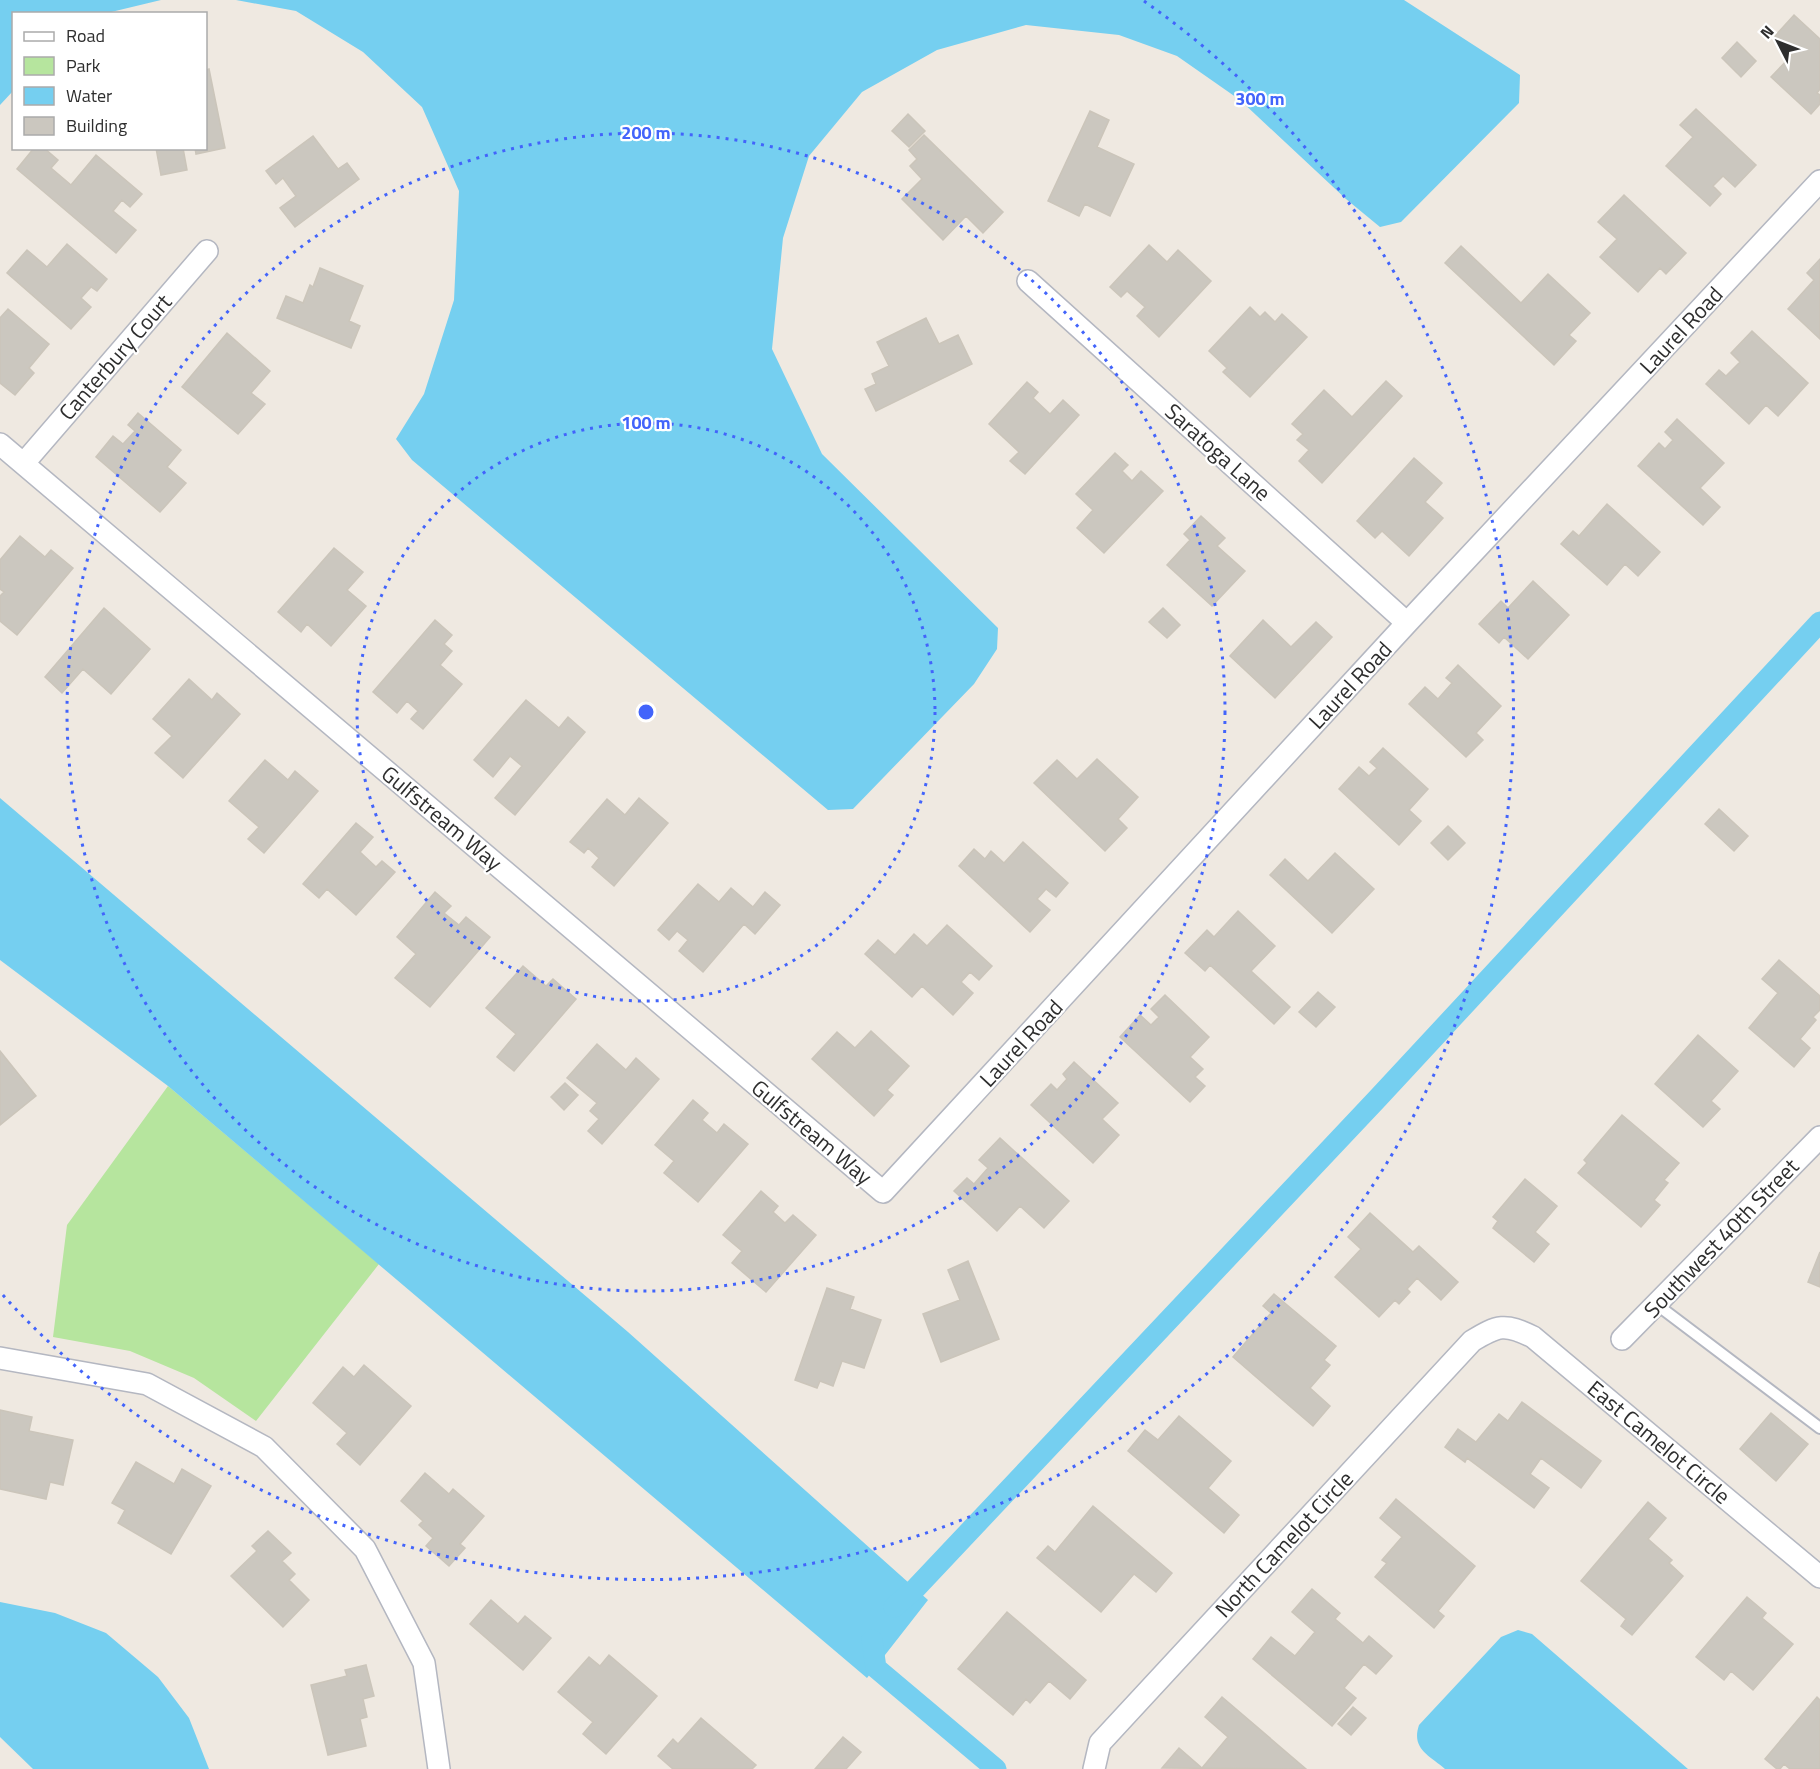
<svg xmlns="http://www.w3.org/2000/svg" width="1820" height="1769" viewBox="0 0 1820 1769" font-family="'Titillium Web',sans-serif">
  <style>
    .green { fill: #b6e59e }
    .water { fill: #75cff0 }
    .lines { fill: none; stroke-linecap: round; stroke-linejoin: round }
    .canal { stroke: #75cff0; stroke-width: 21 }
    .building { fill: #cbc7bf; stroke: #cbc5ba; stroke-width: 1.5 }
    .service-casing { stroke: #b4b7c1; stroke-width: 14 }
    .minor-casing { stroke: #b4b7c1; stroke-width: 24 }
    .service { stroke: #fff; stroke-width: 10 }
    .minor { stroke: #fff; stroke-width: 21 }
    .ring { fill: none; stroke: #4264fb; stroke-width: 3; stroke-dasharray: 3 6 }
    .labels { text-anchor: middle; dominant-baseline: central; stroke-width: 4.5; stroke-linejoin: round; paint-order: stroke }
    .street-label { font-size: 22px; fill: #2e2e2e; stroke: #fff }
    .centre { fill: #4264fb; stroke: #fff; stroke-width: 3 }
    .ring-label { font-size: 18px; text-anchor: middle; font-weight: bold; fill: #4264fb; stroke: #fff; stroke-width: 4.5; stroke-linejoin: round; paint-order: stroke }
  </style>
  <rect width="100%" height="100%" fill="#efe9e1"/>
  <path class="green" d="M168,1086L379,1264L256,1421L194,1378L130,1351L53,1337L67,1225Z"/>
  <path class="water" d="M0,0H161L107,13L14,14L13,91L0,105Z
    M236,0H1404L1520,75L1519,103L1401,222L1380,227L1346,199L1240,100L1177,56L1119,35L1026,25L937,50L862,92L809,156L783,238L772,349L822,454L998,628L997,649L974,684L853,809L828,810L412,460L396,439L424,394L454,300L459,191L422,107L363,52L296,11Z
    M0,798L628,1332L928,1600L867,1678L168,1086L0,960Z
    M0,1602L55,1613L106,1633L158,1677L189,1718L209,1769H33L0,1737Z
    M1518,1630L1532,1634L1688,1769H1445C1429,1755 1411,1749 1419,1725L1501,1637Z"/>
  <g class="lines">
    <path class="canal" d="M894,1607L915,1589L1378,1098L1820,622
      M872,1640L876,1668L996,1769"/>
  </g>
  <path class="building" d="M1794,15L1820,39V89L1817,93L1820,95V104L1811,114L1771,77L1792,55L1773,38Z
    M1737,42L1756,61L1741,77L1722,58Z
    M209,69L225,148L196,154L195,148H206V70Z
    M1696,109L1756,165L1735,187L1723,176L1713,186L1721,194L1710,206L1666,166L1693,137L1680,125Z
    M1090,111L1109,120L1097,147L1134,164L1110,216L1085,204L1079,216L1048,201Z
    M908,114L925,131L909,147L892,131Z
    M924,135L1003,212L983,233L966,216L943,240L902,199L922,179L910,166L917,159L909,150Z
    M313,136L338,169L347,163L359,179L295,227L280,208L296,196L283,178L276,184L266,171Z
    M34,148H44L58,160L51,168L71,185L96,155L142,194L130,207L122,200L113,211L136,230L116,253L17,169Z
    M156,148H183L187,170L161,175Z
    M1624,195L1686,253L1666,274L1660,268L1638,292L1600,257L1617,239L1598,222Z
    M67,244L107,279L97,291L91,287L81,298L91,307L71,329L7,273L27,250L47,267Z
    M1149,245L1167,262L1178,250L1211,281L1159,337L1137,316L1145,307L1127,291L1121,297L1110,287Z
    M1461,246L1521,303L1548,274L1590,313L1569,335L1576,341L1554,365L1445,263Z
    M1820,259V339L1788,309L1814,280L1807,273Z
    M320,268L363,286L349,321L360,326L351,348L277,318L286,296L303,303L310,285L313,287Z
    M1250,307L1260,317L1265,312L1275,322L1282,314L1307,337L1250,397L1223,372L1227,368L1209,351Z
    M8,309L49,344L29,368L34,373L15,395L0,383V318Z
    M926,318L939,344L958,335L972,364L876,411L865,389L876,384L872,374L889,366L877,342Z
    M1752,331L1808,383L1778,416L1766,405L1749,424L1706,384L1719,370L1726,376L1740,362L1731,353Z
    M227,333L270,371L251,393L265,404L238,434L182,387Z
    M1386,381L1402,396L1322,483L1299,461L1309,450L1297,440L1303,434L1292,424L1324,390L1352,417Z
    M1027,382L1038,392L1033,398L1050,414L1063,400L1079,415L1025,474L1010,461L1019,452L989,424Z
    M138,413L181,450L167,467L186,483L160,512L96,457L113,436L123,444L135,431L128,425Z
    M1677,419L1724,463L1700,488L1720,507L1703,525L1638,466L1659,443L1665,449L1673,440L1665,432Z
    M1115,453L1128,465L1122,471L1132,481L1141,471L1163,491L1104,553L1077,528L1093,510L1076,494Z
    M1414,458L1442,483L1425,502L1443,518L1409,556L1382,531L1375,538L1357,521Z
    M1607,504L1660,552L1638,576L1625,564L1607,585L1561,544L1573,531L1579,536Z
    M1201,516L1225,538L1217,546L1245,571L1212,606L1167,565L1190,540L1184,534Z
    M20,536L45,557L51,550L73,568L17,635L0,621V596L4,592L0,589V560Z
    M334,548L363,572L347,590L366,606L331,646L307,624L301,632L278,612Z
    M1533,581L1569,615L1528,659L1504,637L1499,643L1479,624L1501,601L1508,608Z
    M104,608L150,649L111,694L83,669L62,693L45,677Z
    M1163,608L1180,625L1167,638L1149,622Z
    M435,620L452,635L444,644L452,651L440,665L462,684L423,729L411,719L418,711L407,701L397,713L373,692Z
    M1263,620L1291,647L1316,622L1332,637L1275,698L1230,656Z
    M1458,665L1501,706L1476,733L1483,740L1466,757L1409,704L1425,687L1438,699L1452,683L1446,678Z
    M189,679L212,700L217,693L240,714L183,778L155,753L172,736L153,719Z
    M526,700L559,728L568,717L585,732L515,815L495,798L522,766L510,756L493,777L474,760Z
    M1383,748L1428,789L1409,810L1421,821L1399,845L1339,789L1359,767L1369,776L1377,768L1370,762Z
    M1097,759L1138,797L1118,819L1127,828L1105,851L1034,783L1057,760L1077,779Z
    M265,760L288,780L295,771L318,791L264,853L248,839L259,827L229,801Z
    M639,798L668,823L614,886L592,867L599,858L588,848L584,853L570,842L607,799L625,815Z
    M1719,809L1748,836L1734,851L1705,824Z
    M356,823L373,837L360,852L376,867L382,861L395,872L356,915L327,889L319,898L303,884Z
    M1448,826L1465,843L1448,860L1431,843Z
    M1023,842L1068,883L1056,897L1046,889L1037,899L1050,910L1030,932L959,866L974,849L985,859L991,851L1004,863Z
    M1335,853L1374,889L1332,933L1270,875L1285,859L1308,881Z
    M698,884L719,902L731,888L753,907L765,892L780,905L755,934L744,924L703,972L679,951L688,940L677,931L669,940L658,930Z
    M435,892L451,906L444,913L459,925L466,917L490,937L430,1007L395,978L416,954L397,937Z
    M1238,911L1275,946L1251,971L1290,1007L1274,1024L1210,965L1205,971L1185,953L1207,930L1214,937Z
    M947,925L992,966L979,980L970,972L961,982L973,993L953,1015L922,986L912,997L865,954L878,940L895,955L914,934L927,946Z
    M1779,960L1820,996V1010L1813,1017L1816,1020L1800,1039L1810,1048L1794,1067L1749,1028L1778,993L1762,979Z
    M523,966L546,986L553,979L576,999L514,1071L497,1057L516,1034L486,1008Z
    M1318,992L1335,1007L1316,1027L1299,1012Z
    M1165,995L1209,1037L1190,1057L1203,1069L1195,1077L1205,1086L1190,1102L1120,1037L1140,1015L1151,1025L1159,1017L1151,1009Z
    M871,1031L909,1066L887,1090L893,1095L874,1116L812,1059L837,1032L855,1048Z
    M1698,1035L1738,1071L1711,1101L1720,1109L1703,1127L1655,1084Z
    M597,1044L626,1070L636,1058L659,1079L602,1144L588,1131L599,1119L590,1111L597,1103L567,1078Z
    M0,1051L36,1096L0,1125Z
    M1074,1062L1118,1103L1102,1119L1119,1135L1093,1163L1031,1105L1051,1084L1057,1090L1067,1079L1063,1074Z
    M565,1083L578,1095L564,1110L551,1097Z
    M693,1100L708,1113L702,1120L717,1133L724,1124L748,1144L698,1202L664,1173L674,1161L655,1145Z
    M1622,1115L1679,1163L1664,1180L1668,1183L1654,1200L1660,1205L1641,1227L1578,1173L1587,1163L1584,1160Z
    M1000,1138L1069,1201L1044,1228L1020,1206L997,1231L954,1191L967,1178L974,1184L988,1168L979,1160Z
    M1525,1179L1557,1206L1535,1232L1549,1244L1534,1262L1493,1228L1498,1221L1493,1217Z
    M761,1191L778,1206L773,1212L785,1223L793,1215L816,1235L766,1292L732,1263L742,1251L723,1235Z
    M1370,1213L1413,1252L1419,1246L1458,1282L1441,1300L1417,1278L1407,1289L1410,1292L1399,1304L1395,1300L1379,1317L1335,1277L1361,1249L1348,1237Z
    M1820,1252V1287L1808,1282Z
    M968,1261L999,1339L941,1362L923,1314L960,1300L948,1270Z
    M827,1288L854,1297L850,1309L881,1320L864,1368L842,1361L833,1386L820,1381L817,1388L795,1380Z
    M1274,1294L1336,1346L1324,1360L1330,1365L1310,1388L1330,1406L1313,1426L1233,1357L1271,1313L1263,1306Z
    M364,1365L411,1406L360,1465L337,1444L347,1433L313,1403L343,1367L354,1377Z
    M1522,1402L1601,1461L1581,1488L1541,1458L1530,1474L1549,1488L1534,1508L1467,1458L1465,1462L1445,1447L1458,1429L1476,1442L1499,1414L1508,1421Z
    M0,1410L32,1417L29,1431L73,1440L63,1485L50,1482L46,1499L0,1489Z
    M1771,1413L1808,1444L1776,1481L1740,1449Z
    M1179,1416L1231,1461L1208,1488L1239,1515L1224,1533L1128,1451L1145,1430L1158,1440Z
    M136,1462L174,1484L182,1469L211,1486L171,1554L118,1523L125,1510L112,1503Z
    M425,1473L449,1494L453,1489L484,1516L460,1544L465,1548L449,1566L426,1546L433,1538L419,1525L423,1521L401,1501Z
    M1396,1499L1475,1566L1438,1611L1444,1616L1434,1628L1375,1577L1387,1563L1382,1560L1402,1537L1380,1518Z
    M1648,1502L1666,1518L1648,1539L1672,1560L1669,1563L1683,1576L1632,1635L1621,1626L1626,1619L1581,1581Z
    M1093,1506L1172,1573L1156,1592L1134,1574L1101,1612L1037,1558L1048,1546L1055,1552Z
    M268,1531L291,1553L282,1561L295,1574L289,1580L309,1600L283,1627L231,1576L257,1551L252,1546Z
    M1312,1589L1340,1613L1335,1619L1363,1643L1369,1636L1392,1656L1376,1674L1364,1664L1344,1688L1356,1698L1332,1726L1253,1659L1271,1637L1295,1656L1315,1632L1292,1612Z
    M1747,1597L1766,1613L1762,1618L1793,1644L1753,1690L1731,1671L1724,1680L1696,1657Z
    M491,1600L518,1624L525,1616L551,1638L523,1670L470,1624Z
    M1007,1612L1086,1680L1070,1699L1049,1681L1030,1703L1026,1699L1013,1715L958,1669Z
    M609,1655L657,1696L606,1754L583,1734L593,1722L558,1692L589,1657L600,1666Z
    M366,1665L374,1696L363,1699L367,1717L360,1719L366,1746L328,1755L311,1685L347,1676L345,1670Z
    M1222,1697L1306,1769L1162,1768L1179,1748L1202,1768L1228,1737L1205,1717Z
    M1817,1697L1820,1700V1769H1790L1784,1764L1780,1769H1777L1765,1759Z
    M1353,1707L1366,1718L1351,1735L1338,1724Z
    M701,1718L756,1765L752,1769H673L658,1756L673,1739L678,1744Z
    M843,1737L861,1752L846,1769H815Z"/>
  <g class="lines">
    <g class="service-casing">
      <path id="service" d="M1656,1304L1820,1428"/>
    </g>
    <g class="minor-casing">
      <path id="minor" d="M1028,281L1407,623
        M0,444L883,1192L1407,623L1820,181
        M24,463L207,251
        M1622,1339L1820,1137
        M0,1358L147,1384L264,1447L365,1549L424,1663L439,1769
        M1094,1769L1100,1743L1472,1341C1498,1325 1505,1323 1533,1337L1820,1577"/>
    </g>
    <use href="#service" class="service"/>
    <use href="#minor" class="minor"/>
  </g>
  <g class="ring">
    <circle cx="646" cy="712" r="289"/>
    <circle cx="646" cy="712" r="579"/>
    <path d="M1144 1A868 868 0 1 1 1 1293"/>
  </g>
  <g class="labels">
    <g class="street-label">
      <text transform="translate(1681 330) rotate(-47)">Laurel Road</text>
      <text transform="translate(115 357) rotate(-49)">Canterbury Court</text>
      <text transform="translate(1218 452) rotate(42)">Saratoga Lane</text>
      <text transform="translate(1350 685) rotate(-47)">Laurel Road</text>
      <text transform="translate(442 818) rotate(40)">Gulfstream Way</text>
      <text transform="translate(1021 1043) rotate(-47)">Laurel Road</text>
      <text transform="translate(812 1132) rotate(40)">Gulfstream Way</text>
      <text transform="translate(1721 1238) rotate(-46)">Southwest 40th Street</text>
      <text transform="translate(1659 1442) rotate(40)">East Camelot Circle</text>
      <text transform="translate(1284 1544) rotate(-47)">North Camelot Circle</text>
    </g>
  </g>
  <circle cx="646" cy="712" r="9" class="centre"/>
  <g class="ring-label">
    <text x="1260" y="105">300 m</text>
    <text x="646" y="139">200 m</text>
    <text x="646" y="429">100 m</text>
  </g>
  <rect x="12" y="12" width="195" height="138" fill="#ffffff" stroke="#ababab" stroke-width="1.5"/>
  <rect x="24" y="32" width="30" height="9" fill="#ffffff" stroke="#ababab" stroke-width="1.5"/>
  <text x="66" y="42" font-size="18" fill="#2e2e2e">Road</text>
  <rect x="24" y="57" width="30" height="18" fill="#b6e59e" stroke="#ababab" stroke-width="1.5"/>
  <text x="66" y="72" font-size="18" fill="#2e2e2e">Park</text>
  <rect x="24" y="87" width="30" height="18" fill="#75cff0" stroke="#ababab" stroke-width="1.5"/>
  <text x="66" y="102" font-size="18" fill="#2e2e2e">Water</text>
  <rect x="24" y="117" width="30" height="18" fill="#cbc7bf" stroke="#ababab" stroke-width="1.5"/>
  <text x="66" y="132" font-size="18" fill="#2e2e2e">Building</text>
  <g transform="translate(1778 42) rotate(312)" stroke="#ffffff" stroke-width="4.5" paint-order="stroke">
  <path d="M0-4.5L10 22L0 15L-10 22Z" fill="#2e2e2e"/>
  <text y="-9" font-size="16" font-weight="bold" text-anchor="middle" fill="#2e2e2e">N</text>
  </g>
</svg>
